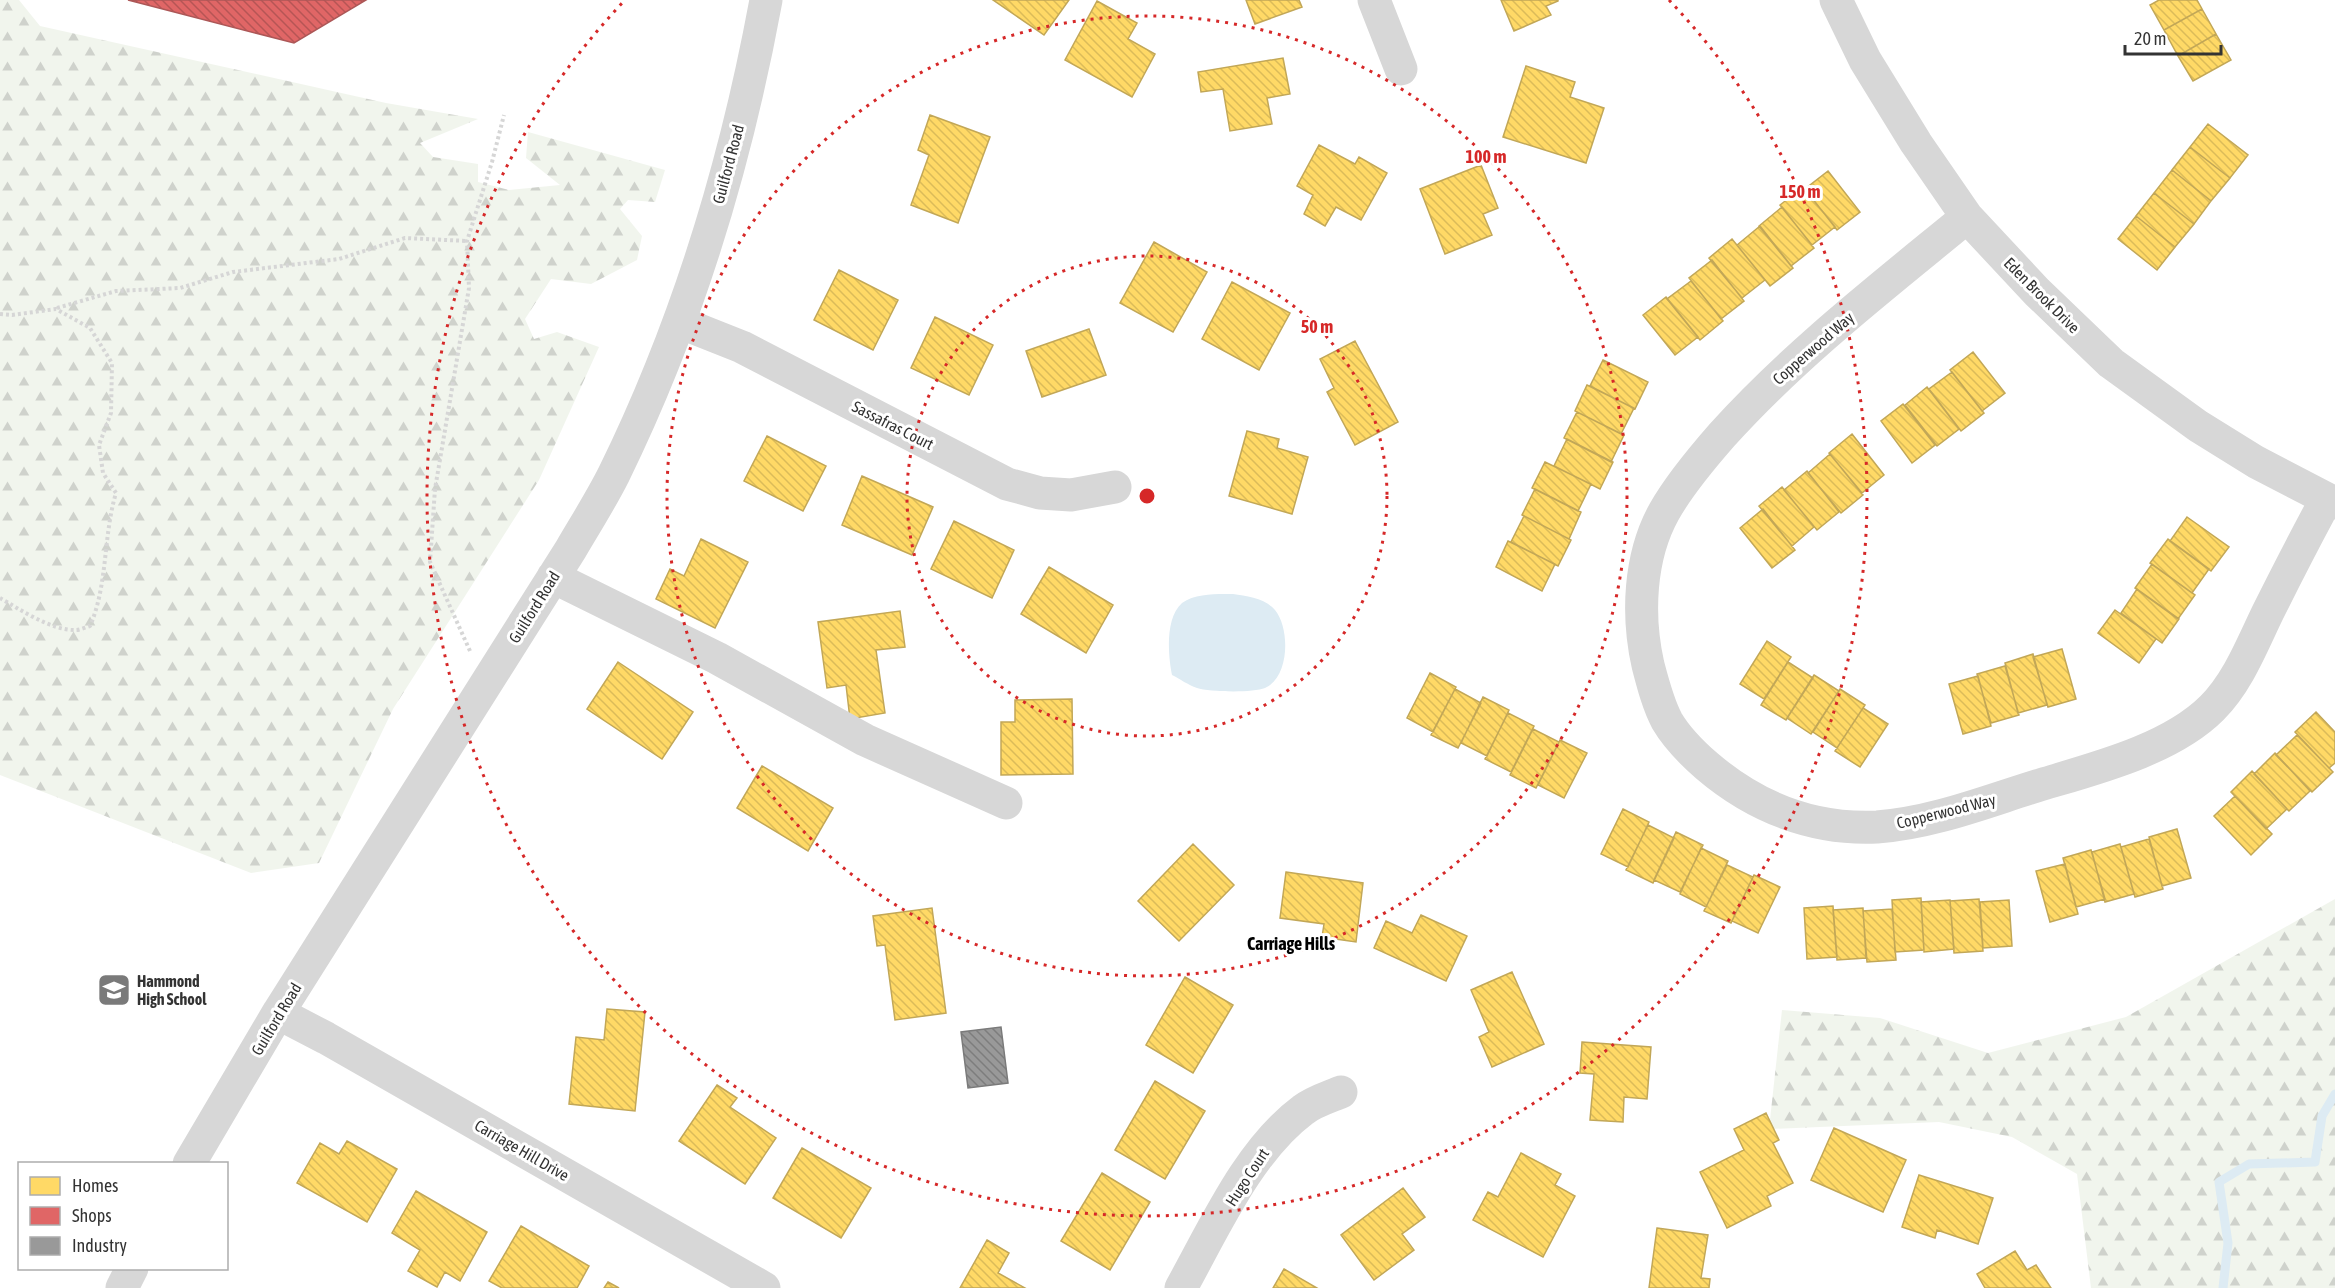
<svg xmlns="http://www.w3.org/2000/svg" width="2335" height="1288" viewBox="0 0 2335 1288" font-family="'Asap Condensed',sans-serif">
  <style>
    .forest { fill: url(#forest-firs) }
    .water { fill: #ddebf3 }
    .homes { fill: url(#homes-back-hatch); stroke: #c2a757; stroke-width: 1.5 }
    .shops { fill: url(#shops-back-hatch); stroke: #ac5757; stroke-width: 1.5 }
    .industry { fill: url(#industry-back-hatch); stroke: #7a7a7a; stroke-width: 1.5 }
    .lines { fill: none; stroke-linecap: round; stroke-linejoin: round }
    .stream { stroke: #ddebf3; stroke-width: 9 }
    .path { stroke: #d6d6d6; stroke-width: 4; stroke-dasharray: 3 3; stroke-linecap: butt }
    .minor { stroke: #d7d7d7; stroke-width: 33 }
    .ring { fill: none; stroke: #d62828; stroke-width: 3; stroke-dasharray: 3 6 }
    .labels { text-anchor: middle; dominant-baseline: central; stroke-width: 6; stroke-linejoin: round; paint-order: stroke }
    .street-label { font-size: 16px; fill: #333; stroke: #fff }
    .poi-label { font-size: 16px; font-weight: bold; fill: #333; stroke: #fff; text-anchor: start }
    .neighbourhood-label { font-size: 18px; font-weight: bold; fill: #000; stroke: #fff }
    .centre { fill: #d62828; stroke: #fff; stroke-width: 3 }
    .ring-label { font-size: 18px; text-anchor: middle; font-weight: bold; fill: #d62828; stroke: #fff; stroke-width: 6; stroke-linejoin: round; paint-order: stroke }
  </style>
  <defs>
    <pattern id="forest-firs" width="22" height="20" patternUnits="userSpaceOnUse" patternTransform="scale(1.5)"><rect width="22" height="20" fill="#f1f5ed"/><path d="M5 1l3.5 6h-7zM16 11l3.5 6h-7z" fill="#cfd2cc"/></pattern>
    <pattern id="homes-back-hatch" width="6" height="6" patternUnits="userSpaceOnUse" patternTransform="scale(1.5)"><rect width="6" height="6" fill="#ffd966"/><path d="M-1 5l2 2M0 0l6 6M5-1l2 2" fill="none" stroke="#dbbb59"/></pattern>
    <pattern id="shops-back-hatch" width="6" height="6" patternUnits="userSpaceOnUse" patternTransform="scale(1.5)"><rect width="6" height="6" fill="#e06666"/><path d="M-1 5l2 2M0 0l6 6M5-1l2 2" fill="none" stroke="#b65555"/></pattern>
    <pattern id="industry-back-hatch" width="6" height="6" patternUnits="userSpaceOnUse" patternTransform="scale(1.5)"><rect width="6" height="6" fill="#999"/><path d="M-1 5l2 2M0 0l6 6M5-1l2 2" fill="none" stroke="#7d7d7d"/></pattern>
  </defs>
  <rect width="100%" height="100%" fill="#fff"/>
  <path class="forest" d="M0,0H19L40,26L386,103L478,119L420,143L433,157L478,164V182L509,190L560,185L526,158L528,132L665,170L655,202L628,200L620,209L642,236L637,260L591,284L551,279L525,319L534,339L557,332L599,347L539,480L393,709L319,863L251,873L0,775Z
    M2335,899V1288H2091L2077,1174L2012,1137L1939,1122L1769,1129L1782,1010L1880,1018L1988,1053L2126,1017Z"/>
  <path class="water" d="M1233,594C1247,596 1265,598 1275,610C1290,628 1290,677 1265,688C1253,693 1209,692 1197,688C1188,685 1180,679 1172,675C1168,655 1165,618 1182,603C1196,593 1217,594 1233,594Z"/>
  <path class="homes" d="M993,0H1069L1044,35Z
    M1246,0H1299L1302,7L1255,24Z
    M1501,0H1558V1L1546,6L1551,15L1514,31Z
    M2159,0H2197L2202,9L2164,30L2150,5Z
    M1097,1L1137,23L1128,39L1155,54L1132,97L1065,60Z
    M2202,9L2216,34L2178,56L2164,30Z
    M2216,34L2231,60L2193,81L2178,56Z
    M1283,58L1290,94L1267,98L1272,124L1230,131L1223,89L1201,92L1198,72Z
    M1526,66L1575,82L1570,97L1604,108L1586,163L1503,137Z
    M930,115L990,137L958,223L911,205L929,155L918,150Z
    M2208,124L2248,155L2230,178L2190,147Z
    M1319,145L1355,164L1359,157L1387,173L1361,220L1336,207L1325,226L1304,214L1313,195L1297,186Z
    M2190,147L2230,178L2211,201L2172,170Z
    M1481,165L1498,208L1483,214L1492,235L1445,254L1420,189Z
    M2172,170L2211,201L2194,224L2154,193Z
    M1828,171L1860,212L1837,230L1805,189Z
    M1803,187L1835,227L1812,245L1780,205Z
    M2154,193L2194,224L2175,247L2136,216Z
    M1782,207L1814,248L1791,266L1759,226Z
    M2136,216L2175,247L2157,270L2118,239Z
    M1760,226L1793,268L1770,286L1737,245Z
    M1732,239L1765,280L1742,298L1709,258Z
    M1154,242L1207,272L1173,332L1120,303Z
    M1712,260L1744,301L1721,319L1689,278Z
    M839,270L898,300L873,350L814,320Z
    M1691,281L1723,321L1700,340L1667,299Z
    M1232,282L1290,313L1259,370L1202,339Z
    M1666,297L1698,337L1675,355L1643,315Z
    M935,317L993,345L969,395L911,368Z
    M1089,329L1106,375L1042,397L1026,351Z
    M1355,341L1398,422L1355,445L1327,392L1334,388L1320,359Z
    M1973,352L2005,393L1982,411L1950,370Z
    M1603,360L1648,382L1635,409L1590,386Z
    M1952,372L1984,413L1961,431L1929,389Z
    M1587,385L1634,408L1621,434L1575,411Z
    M1927,387L1959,429L1937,446L1905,405Z
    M1903,404L1935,445L1912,463L1881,421Z
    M1577,412L1624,435L1611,462L1564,438Z
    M1247,431L1279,439L1277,448L1308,457L1292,514L1229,496Z
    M1852,434L1884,475L1862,493L1829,453Z
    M767,436L826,466L803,511L744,481Z
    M1567,439L1613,462L1600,489L1554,466Z
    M1830,454L1863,495L1841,513L1808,473Z
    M1545,462L1591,484L1578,511L1532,488Z
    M1807,471L1839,512L1817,530L1784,490Z
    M862,476L933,507L912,555L842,525Z
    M1782,487L1814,527L1792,546L1759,506Z
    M1535,489L1581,512L1569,539L1522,515Z
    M1763,509L1795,550L1772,568L1740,528Z
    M1524,516L1571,540L1558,566L1511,542Z
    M2187,517L2229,547L2211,571L2170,541Z
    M954,521L1014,550L992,598L931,569Z
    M701,539L748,562L715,628L656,599L670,569L684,576Z
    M2168,539L2209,569L2192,593L2150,563Z
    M1508,541L1555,564L1542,591L1496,567Z
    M2152,564L2195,595L2178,619L2135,588Z
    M1049,567L1113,605L1086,653L1021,614Z
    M2137,589L2179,619L2162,643L2121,613Z
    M2115,610L2156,639L2139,663L2098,633Z
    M900,611L905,647L876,650L885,713L850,719L846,685L827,688L818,622Z
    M1767,641L1791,657L1764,699L1740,684Z
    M2062,649L2076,699L2048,707L2033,657Z
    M2033,654L2047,705L2018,713L2005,663Z
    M618,662L693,712L662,759L587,709Z
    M1788,662L1813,678L1786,720L1761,705Z
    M2005,666L2019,715L1991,723L1977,674Z
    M1430,673L1456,687L1433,732L1407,718Z
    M1814,675L1839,691L1811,734L1787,718Z
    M1978,676L1991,726L1963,734L1949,684Z
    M1455,689L1481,703L1458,748L1431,735Z
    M1840,689L1865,705L1837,748L1813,732Z
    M1483,697L1509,710L1487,756L1461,743Z
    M1072,699L1073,774L1001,775V722H1015V700Z
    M1863,708L1888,724L1860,767L1835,751Z
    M2316,712L2335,732V763L2329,768L2295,732Z
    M1508,713L1534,726L1511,772L1485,759Z
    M1533,729L1559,742L1536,788L1510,775Z
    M2297,735L2333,772L2312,792L2276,755Z
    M1560,740L1587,753L1564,798L1538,785Z
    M2275,753L2310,791L2289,811L2254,774Z
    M762,766L833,808L808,851L737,808Z
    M2252,771L2287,809L2266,829L2231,792Z
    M2235,796L2272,834L2251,855L2214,816Z
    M1623,809L1649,822L1628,867L1601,854Z
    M1648,825L1674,838L1653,883L1626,870Z
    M2177,829L2191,878L2162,886L2149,837Z
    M1676,832L1703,845L1680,892L1654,880Z
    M2149,839L2163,889L2135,897L2121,847Z
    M1193,844L1234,885L1179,941L1138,901Z
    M2120,844L2134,894L2105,902L2092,852Z
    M1701,848L1728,861L1706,907L1680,894Z
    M2091,850L2105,899L2076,907L2063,858Z
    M2065,864L2078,914L2050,922L2036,871Z
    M1727,865L1753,877L1731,923L1704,911Z
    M1286,872L1363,883L1356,942L1322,937L1324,924L1280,918Z
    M1754,875L1780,887L1758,933L1732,921Z
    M1921,898L1924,950L1895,952L1892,900Z
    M1979,899L1983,951L1954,953L1950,901Z
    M1950,900L1954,949L1924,952L1921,902Z
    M2009,900L2012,946L1983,948L1980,902Z
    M1833,906L1837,957L1807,959L1804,908Z
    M932,908L946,1013L895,1020L885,945L877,946L873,916Z
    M1863,908L1866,958L1837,960L1833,910Z
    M1892,909L1896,960L1867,962L1863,911Z
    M1421,915L1467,936L1446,981L1374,948L1386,921L1412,933Z
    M1512,972L1544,1044L1492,1067L1479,1037L1489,1032L1471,990Z
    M1185,977L1233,1005L1193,1073L1146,1045Z
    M607,1009L645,1012L635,1111L569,1104L576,1037L604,1040Z
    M1582,1042L1651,1047L1647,1099L1624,1097L1623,1122L1590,1120L1594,1074L1580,1073Z
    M1155,1081L1205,1111L1165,1179L1115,1150Z
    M717,1085L737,1098L730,1107L776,1138L745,1184L679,1141Z
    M1766,1113L1779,1140L1773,1143L1793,1183L1767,1196L1771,1206L1727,1228L1700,1172L1744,1150L1734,1129Z
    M1834,1128L1906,1160L1883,1212L1811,1180Z
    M347,1141L397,1169L367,1222L297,1183L320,1143L339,1154Z
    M802,1148L871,1188L841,1238L773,1198Z
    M1521,1153L1561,1174L1555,1185L1575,1196L1543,1257L1473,1220L1488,1192L1498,1197Z
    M1102,1173L1150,1202L1110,1270L1061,1241Z
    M1919,1175L1993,1198L1978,1244L1937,1230L1935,1238L1902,1227Z
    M1403,1188L1425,1217L1402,1234L1414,1250L1374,1280L1341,1235Z
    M416,1191L487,1232L460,1281L445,1272L437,1287L408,1271L420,1250L392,1233Z
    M521,1226L589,1266L577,1288H502L489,1281Z
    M1657,1228L1708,1235L1701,1278L1710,1279L1709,1288H1649Z
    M987,1240L1009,1253L998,1273L1025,1288H960Z
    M2015,1251L2027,1270L2036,1265L2051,1288H1985L1977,1274Z
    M1284,1269L1317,1288H1273Z
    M608,1282L619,1288H604Z"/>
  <path class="shops" d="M128,0H366L294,43Z"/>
  <path class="industry" d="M1001,1027L1008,1083L968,1088L961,1032Z"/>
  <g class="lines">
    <path class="stream" d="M2223,1288L2228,1243L2219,1182L2249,1164L2315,1162L2322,1116L2335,1094"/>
    <path class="path" d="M57,308L116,291L180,288L233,272L339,259L405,238L467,241
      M0,314L12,315L56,309L90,328L112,363L111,413L99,445L103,473L116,493C103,536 108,585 90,626C86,627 80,630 76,630C52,631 19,609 0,598
      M470,651L430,562L435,489L469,288L467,241L492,162L504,115"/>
    <path class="minor" d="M1374,0L1401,69
      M1836,0L1865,60L1916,143L1967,217L2037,292L2111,363L2198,426L2256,462L2335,503
      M1967,217C1883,286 1795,354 1722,435C1701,459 1679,485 1664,512C1639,557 1637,616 1648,665C1653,684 1658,704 1667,721C1677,738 1692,753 1707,766C1755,807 1813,830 1877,827C1934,823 1990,800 2043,784C2097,768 2171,749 2212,708C2238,682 2252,645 2268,612C2287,574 2306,537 2326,500
      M679,322L742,347L1007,484L1040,493L1071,495L1115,487
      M553,577L717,658L865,740L1006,803
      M278,1013L326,1038L764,1288
      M189,1164L278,1013L571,549C585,525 601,500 614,474C687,325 736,163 766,0
      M122,1288L132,1268
      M1181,1288C1214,1229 1248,1151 1303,1110C1313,1102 1329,1097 1341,1092"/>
  </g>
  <g class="ring">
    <circle cx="1147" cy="496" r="240"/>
    <circle cx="1147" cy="496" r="480"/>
    <path d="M1669 0A720 720 0 1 1 625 0"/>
  </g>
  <defs>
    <g id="school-square" transform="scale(1.725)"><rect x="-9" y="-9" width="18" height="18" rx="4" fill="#7a7a7a" stroke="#fff"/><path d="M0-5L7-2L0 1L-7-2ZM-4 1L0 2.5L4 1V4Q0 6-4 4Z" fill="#fff"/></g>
  </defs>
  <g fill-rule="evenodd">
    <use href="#school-square" x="114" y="990"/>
  </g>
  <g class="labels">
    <g class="street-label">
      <text transform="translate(728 164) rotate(-75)">Guilford Road</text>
      <text transform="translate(2042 295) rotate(45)">Eden Brook Drive</text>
      <text transform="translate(1813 348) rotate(-41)">Copperwood Way</text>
      <text transform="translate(893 425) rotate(27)">Sassafras Court</text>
      <text transform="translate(534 607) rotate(-58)">Guilford Road</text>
      <text transform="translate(1946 811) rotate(-14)">Copperwood Way</text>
      <text transform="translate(276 1019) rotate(-59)">Guilford Road</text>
      <text transform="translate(522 1150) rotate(30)">Carriage Hill Drive</text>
      <text transform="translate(1247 1177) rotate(-57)">Hugo Court</text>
    </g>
    <g class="poi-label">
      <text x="137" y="981">Hammond<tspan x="137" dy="18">High School</tspan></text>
    </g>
    <g class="neighbourhood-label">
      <text x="1291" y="943">Carriage Hills</text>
    </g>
  </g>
  <circle cx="1147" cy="496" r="9" class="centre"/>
  <g class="ring-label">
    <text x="1486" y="163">100 m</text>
    <text x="1800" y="198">150 m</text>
    <text x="1317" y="333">50 m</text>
  </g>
  <rect x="18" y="1162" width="210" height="108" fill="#ffffff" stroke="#adadad" stroke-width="1.5"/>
  <rect x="30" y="1177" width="30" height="18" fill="#ffd966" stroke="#adadad" stroke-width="1.5"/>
  <text x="72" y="1192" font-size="18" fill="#333333">Homes</text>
  <rect x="30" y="1207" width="30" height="18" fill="#e06666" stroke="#adadad" stroke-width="1.5"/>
  <text x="72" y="1222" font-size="18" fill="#333333">Shops</text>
  <rect x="30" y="1237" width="30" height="18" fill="#999999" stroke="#adadad" stroke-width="1.5"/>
  <text x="72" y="1252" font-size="18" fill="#333333">Industry</text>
  <path d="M2125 45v9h96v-9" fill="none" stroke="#333333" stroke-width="3"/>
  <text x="2134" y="45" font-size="18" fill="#333333" stroke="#ffffff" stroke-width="4.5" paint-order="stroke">20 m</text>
</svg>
